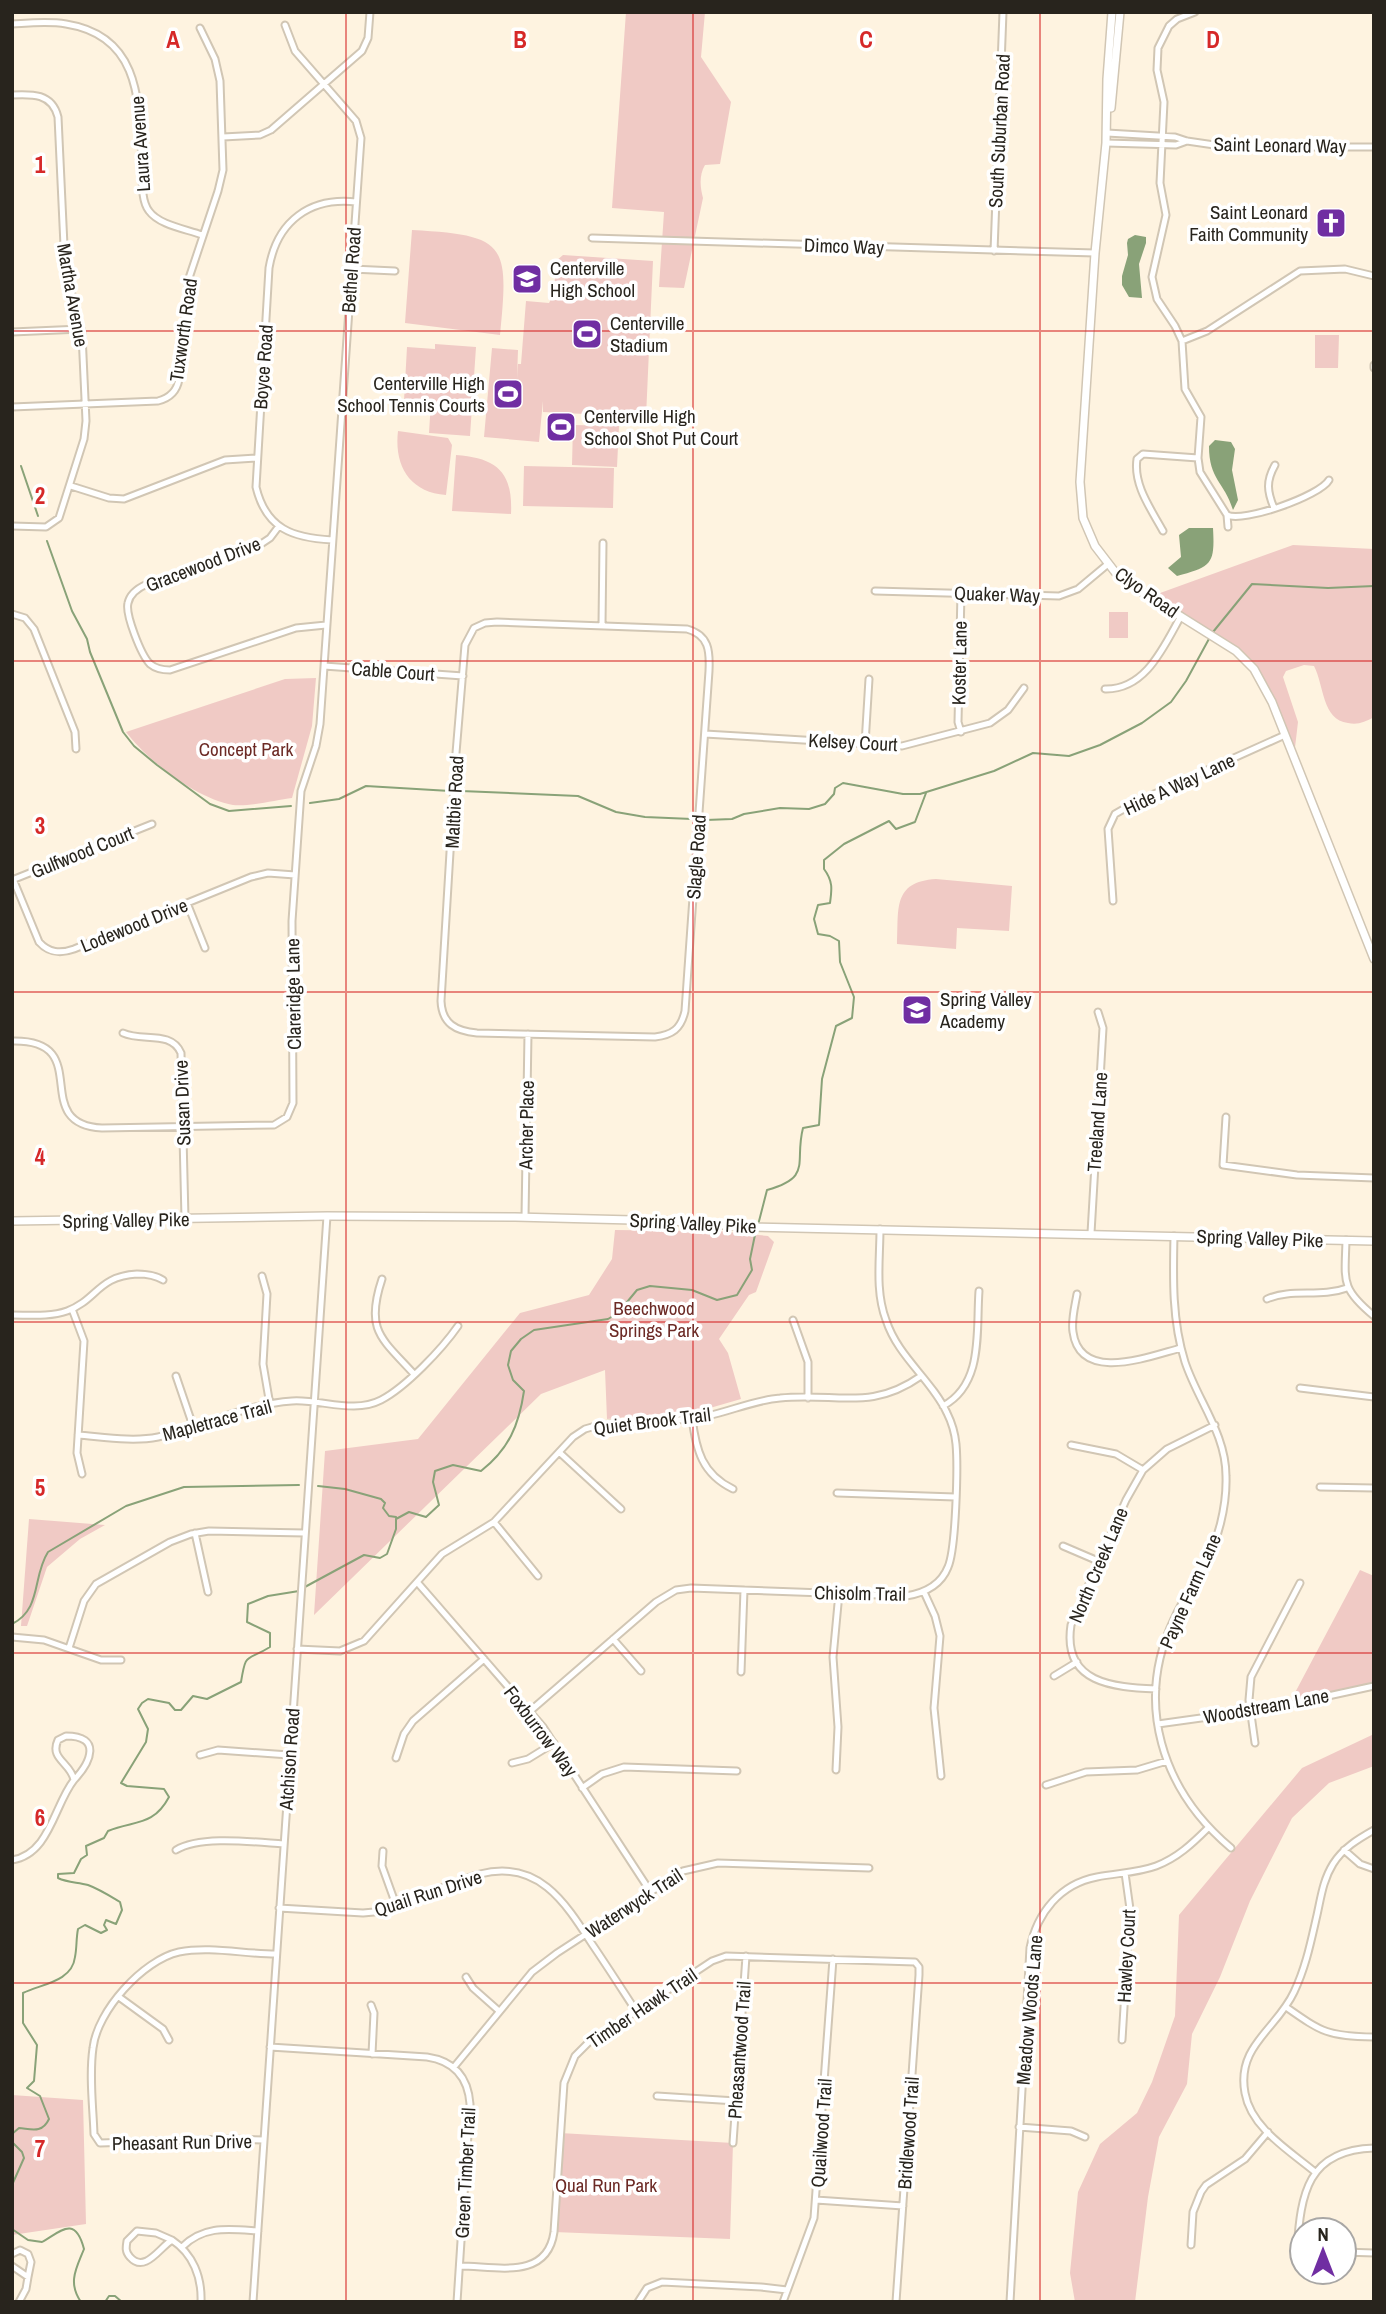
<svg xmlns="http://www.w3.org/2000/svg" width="1386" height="2314" viewBox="0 0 1386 2314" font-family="'Archivo Narrow',sans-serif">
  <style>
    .green { fill: #f0cac5 }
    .water { fill: #89a278 }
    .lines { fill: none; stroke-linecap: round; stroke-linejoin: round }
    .stream { stroke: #89a278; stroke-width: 2 }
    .street-casing { stroke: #d1c6b4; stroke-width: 9 }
    .secondary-casing { stroke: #d1c6b4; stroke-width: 10 }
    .street { stroke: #fff; stroke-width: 5 }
    .secondary { stroke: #fff; stroke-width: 7 }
    .grid { fill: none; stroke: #d62828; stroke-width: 2; stroke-opacity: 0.55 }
    .labels { text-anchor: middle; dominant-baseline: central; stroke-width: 7; stroke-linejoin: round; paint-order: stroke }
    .street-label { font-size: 19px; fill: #28241d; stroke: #fff }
    .poi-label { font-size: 19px; fill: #28241d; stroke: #fff; text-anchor: start }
    .park-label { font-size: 19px; fill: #6c2a25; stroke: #fff }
    .grid-label { font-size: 23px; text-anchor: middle; font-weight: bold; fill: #d62828; stroke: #fff; stroke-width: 7; stroke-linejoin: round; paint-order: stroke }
  </style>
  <rect width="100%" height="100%" fill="#fef3e0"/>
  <path class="green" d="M626,12H705L701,57L731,102L720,164L705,165C699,175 700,187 703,198L684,288L659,287L664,212L612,208Z
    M412,230C507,235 509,244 500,335L405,323Z
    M563,255L653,261L646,417L543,412V401L539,442L484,437L492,348L518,350L517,379L518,364H521L526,301L549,303L554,293L556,261Z
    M1315,335H1339L1338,368H1315Z
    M435,344L476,347L470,436L429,433L431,401H404L407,347L435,349Z
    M573,425L619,426L617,467L572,465Z
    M398,431L448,438L452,445L446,495C409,492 394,465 398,431Z
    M456,455C497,458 513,472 511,514L452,511Z
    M524,466L614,468L613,508L523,506Z
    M1293,545L1374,549V717C1365,722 1358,725 1348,723C1322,720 1324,685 1314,666L1304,665L1286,671L1283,677L1298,722L1294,756L1272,702L1245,659L1149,597Z
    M1109,612H1128V638H1109Z
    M316,678L312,726L292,798C276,800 248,807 233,805C197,799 148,761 126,732L285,679Z
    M936,879L1012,886L1009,931L957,928L956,949L897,944C899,909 892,882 936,879Z
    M698,1229L768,1236L774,1242L756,1292L749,1295L719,1339L728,1353L741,1399L703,1410L607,1419L605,1370L541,1394L314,1615L325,1451L418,1439L520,1313L589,1295L612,1259L615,1230L693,1231Z
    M29,1519L105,1525L80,1539L47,1567L27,1626H21Z
    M1360,1570L1374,1576V1686L1289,1704Z
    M1374,1734V1766L1329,1783L1292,1818L1250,1901L1220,1977L1192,2034L1187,2084L1159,2137L1148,2197L1135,2302H1075L1070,2273L1078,2192L1100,2144L1137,2113L1152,2082L1175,2016L1179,1915L1302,1768Z
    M12,2095L83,2100L86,2224L12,2235Z
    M560,2133L733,2143L730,2239L554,2232Z"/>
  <path class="water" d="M1135,235L1146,237V243L1139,264L1142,298L1129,297L1122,285V276L1128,255L1127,243L1128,239Z
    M1215,440L1231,442L1235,449L1232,470L1238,500L1233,510C1224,481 1209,480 1209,446Z
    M1189,528H1213C1215,564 1212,567 1177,576L1168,568L1181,557L1179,535Z"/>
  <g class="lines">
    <path class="stream" d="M21,466L38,516
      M47,541L72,611L87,639L90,652L123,732L134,746L157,765L210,804L229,811L291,806
      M1213,632L1252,584L1328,588L1374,586
      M461,791L578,796L616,812L645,817L692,819
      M310,803L339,799L366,786L450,791
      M706,820L732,819L744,814L780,808L809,809L825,804L834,794L835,788L843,783L903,794H920L994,771L1033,753L1069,756L1100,745L1142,723L1171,702L1186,681L1210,637
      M758,1225L767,1190C813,1177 794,1163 803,1128L819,1125L822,1079L836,1026L852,1018L854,997L840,962L839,941L830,936L818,934L814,919L818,905L830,903C832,889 833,881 824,869V860L844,844L889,821L896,829L915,822L926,793
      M318,1486L345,1489L381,1499L385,1503L383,1508L389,1516L396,1517
      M303,1588L364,1555L380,1558L387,1554L396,1529V1519L409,1512L426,1517L439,1505L433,1482L435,1471L453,1465L481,1471C509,1449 519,1425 524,1391L513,1380L508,1365L511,1351L521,1339L534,1330L608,1319L618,1313L637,1290L650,1286L692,1290L717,1300L737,1295L752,1270L750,1259L756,1230
      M12,1624C42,1609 32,1577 48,1552L126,1506L184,1487L299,1485
      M12,2134L19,2128C31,2129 42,2134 49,2119L40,2096L27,2088L34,2081L37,2045L23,2023V1993C41,1984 72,1982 75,1957C77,1947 76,1939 78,1929L85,1925L101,1933L107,1930L104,1925L106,1920L116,1924L122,1910L120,1902C110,1896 99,1889 88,1885C78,1882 68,1883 58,1878V1874L74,1873L81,1859L87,1855L86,1846L104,1838L108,1831C134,1820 153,1827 169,1797L164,1789L127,1786L121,1783L146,1742L148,1729L138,1709L142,1703L148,1699L169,1703L175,1710H181L193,1696L207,1699L241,1682C246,1651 246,1662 270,1647V1633L247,1622L248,1604L268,1596L299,1591
      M12,2142L22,2152L24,2158L12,2185
      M12,2229L28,2240L42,2242C60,2232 75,2214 84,2249C77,2267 67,2282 81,2302
      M105,2302L109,2296H115L122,2302"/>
    <g class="street-casing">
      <path id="street" d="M1195,12L1177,19L1169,26L1158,48L1157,70L1164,102L1160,183L1166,215L1152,277L1157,299L1175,326L1182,341L1185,389L1201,417L1198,458L1200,472L1227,515L1228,527
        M12,24C30,23 48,21 66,24C142,36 139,104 142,164C143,178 140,199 149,211C159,225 186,229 202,235
        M12,95C32,94 52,93 58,117L65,267L82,334L86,421L84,439L59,518L46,527L12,526
        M1107,133L1175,137L1187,141L1228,147H1374
        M223,137L260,135L271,130L362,51L368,38L370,12
        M1106,143L1176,145L1187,141
        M592,238L1095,253
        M994,251L1003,12
        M352,269L395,271
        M12,332L81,329
        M1182,341L1207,331L1300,271L1345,269L1374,276
        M1374,365V368
        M12,407L158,401C170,398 177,391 179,379L189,278L218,191L223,170L220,81L215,59L200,28
        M71,486L109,498L124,499L225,460L256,458
        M1274,508C1267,491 1266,481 1275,465
        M1227,515C1243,523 1320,496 1329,480
        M279,526L270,538L258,546L147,584C138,588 130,593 128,603C125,614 141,655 150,664C156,669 162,670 170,670L296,628L326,625
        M1163,531C1151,509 1133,485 1137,459L1143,454L1198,458
        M332,540C293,538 266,529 256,487L269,268C277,221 310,197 356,202
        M875,591L1059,596L1078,589L1108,564
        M12,614L25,618L34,629L75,732L76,749
        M497,622L687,629C709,635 710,651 709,671L685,1011C681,1029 672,1035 655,1037L477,1033C456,1031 442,1024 441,1001L456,753L465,645L474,628L485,623Z
        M602,625L603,543
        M324,666L463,676
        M1105,689C1146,690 1164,646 1181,616
        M961,732L958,722L961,593
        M705,734L902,746L990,723L1008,710L1024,688
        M865,744L869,679
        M13,879L39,942C49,953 60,954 74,949L251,877L268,873L295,875
        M12,880L152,824
        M1113,901L1108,829L1115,814L1136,802L1285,735
        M187,903L205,948
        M123,1033C142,1042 171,1030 181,1053L185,1219
        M12,1041C97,1039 27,1124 102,1128L274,1125L287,1117L293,1103L292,921L301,791L316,746L320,724L361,138L356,121L295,51L285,25
        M1226,1117L1223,1165L1297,1175L1374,1178
        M525,1217L528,1034
        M1091,1233L1103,1028L1098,1012
        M1174,1236C1173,1278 1172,1321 1185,1362C1198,1401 1226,1434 1226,1476C1227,1506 1218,1542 1203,1568C1193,1585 1182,1601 1174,1619C1134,1703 1162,1790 1231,1848
        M1346,1240C1345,1281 1340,1288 1374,1316
        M262,1276L267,1294L263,1364L270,1405
        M382,1279C365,1330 381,1338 413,1373
        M1077,1294C1075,1306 1071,1320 1073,1332C1080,1384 1150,1356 1181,1348
        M1267,1299C1292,1288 1320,1298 1347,1288
        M72,1309L84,1341L77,1453L82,1474
        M12,1315C30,1315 50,1317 67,1311C97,1300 98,1276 137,1274C147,1274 155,1275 163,1280
        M793,1320L808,1362V1398
        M176,1376L193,1426
        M1300,1388L1374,1397
        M943,1406C984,1384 976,1331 979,1291
        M692,1418C696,1450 702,1474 733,1489
        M78,1435C103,1437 133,1442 158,1437C203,1427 245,1404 292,1401C321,1399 354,1414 381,1400C406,1387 442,1349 458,1326
        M1071,1445L1116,1454L1143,1470
        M559,1452L621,1509
        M1320,1487L1374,1488
        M837,1493L955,1497
        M494,1522L538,1576
        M195,1533L208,1592
        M1063,1546L1098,1561
        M417,1582L543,1727L650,1891
        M924,1592L935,1616L940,1636L934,1708L941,1776
        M12,1637L44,1640L101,1660H121
        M613,1639L641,1671
        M69,1648L84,1601L96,1584L170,1542L191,1534L209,1531L305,1533
        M297,1649L340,1651L364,1641L442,1554L494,1522L573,1437L585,1429L599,1425C632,1422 675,1423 707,1416C731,1411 755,1400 780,1398C836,1392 870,1412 921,1376
        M741,1672L744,1590
        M1054,1676L1077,1662
        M1156,1689C1114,1687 1062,1684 1071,1625L1126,1500L1143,1470L1167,1449L1215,1425
        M529,1712L656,1602L676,1590L691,1588L906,1596C925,1593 941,1585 948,1567C956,1549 958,1466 956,1444C955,1434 952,1423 947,1413C931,1379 898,1357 886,1320C875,1291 880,1259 880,1229
        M1158,1724L1273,1708L1374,1686
        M66,1736C102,1736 91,1762 74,1780C71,1763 49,1759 58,1740Z
        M1255,1743L1249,1700L1251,1677L1300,1583
        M200,1755L218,1750L289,1755
        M396,1758L404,1734L413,1721L484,1659
        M512,1763L528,1759L554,1743
        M836,1770L838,1727L833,1657L839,1593
        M1046,1785L1086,1772L1137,1770L1167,1761
        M582,1788L602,1774L624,1767L737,1771
        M176,1850C200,1835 254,1842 283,1844
        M1344,1850L1360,1864L1374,1869
        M383,1851L382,1866L396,1905
        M12,1860C50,1854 54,1805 74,1780
        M279,1908L363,1913L374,1912C411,1904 444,1884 480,1874C538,1859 565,1902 592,1944C607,1966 621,1988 636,2011
        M466,1977L473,1988L499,2011
        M119,1997L163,2029L169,2040
        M371,2005L374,2013L372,2054
        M1286,2007C1323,2033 1328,2036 1374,2037
        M1122,2040L1130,1909L1125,1873
        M270,2047L427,2057C454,2061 468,2077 470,2104L457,2302
        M454,2067L532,1972L557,1953L683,1871L718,1863L869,1868
        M657,2096L736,2101
        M1019,2127L1071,2131L1085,2137
        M264,2140L227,2139L100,2143L94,2134C93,2106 89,2076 93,2048C97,2011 143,1960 179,1952C210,1946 244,1954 276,1954
        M733,2143L746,1956
        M1315,2172C1290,2151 1251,2128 1245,2093C1236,2046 1277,2029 1294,1992C1306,1967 1311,1941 1317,1915C1321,1897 1323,1880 1333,1864C1343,1848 1358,1839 1374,1830
        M816,2200L903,2206
        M137,2231L156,2233L172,2240C160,2247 145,2274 130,2257C125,2252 126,2247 127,2241Z
        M172,2240C193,2254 202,2277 201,2302
        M1191,2245L1193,2212L1201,2192L1206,2185L1245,2159L1268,2132
        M182,2247C204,2225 229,2229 258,2231
        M1302,2250L1297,2249C1301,2194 1307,2150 1374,2148
        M1344,2252L1374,2253
        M12,2254L20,2250L28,2254L31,2262L28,2277L12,2266
        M460,2266C495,2266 547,2281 554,2232L564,2083L575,2056L588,2043L712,1961L726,1956L915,1962L919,1967V1975L896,2302
        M19,2302L26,2289L28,2277
        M253,2302L327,1216
        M638,2302L647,2288L662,2282L761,2287L787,2290
        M783,2302L814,2218L833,1959
        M1010,2302L1030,1948C1037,1913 1060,1884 1097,1877C1116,1873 1137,1873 1156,1866C1177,1858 1192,1844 1208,1828"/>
    </g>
    <g class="secondary-casing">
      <path id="secondary" d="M1112,12L1107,79L1106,143L1095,253L1080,482L1083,518L1095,546L1115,572L1137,589L1236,651L1254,669L1272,702L1374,959
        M1111,108L1120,12
        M12,1221L327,1216L515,1217L672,1221L750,1227L1374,1241"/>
    </g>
    <use href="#street" class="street"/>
    <use href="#secondary" class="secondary"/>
  </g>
  <path class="grid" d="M346,12V2302M693,12V2302M1040,12V2302M12,331H1374M12,661H1374M12,992H1374M12,1322H1374M12,1653H1374M12,1983H1374"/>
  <defs>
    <g id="church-square" transform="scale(1.575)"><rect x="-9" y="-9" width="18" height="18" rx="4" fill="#702ea2" stroke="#fff"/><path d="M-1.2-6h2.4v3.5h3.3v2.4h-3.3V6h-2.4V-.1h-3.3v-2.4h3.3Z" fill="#fff"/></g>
    <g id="school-square" transform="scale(1.575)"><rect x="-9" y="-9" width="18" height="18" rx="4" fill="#702ea2" stroke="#fff"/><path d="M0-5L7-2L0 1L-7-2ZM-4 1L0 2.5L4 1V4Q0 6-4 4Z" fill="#fff"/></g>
    <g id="stadium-square" transform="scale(1.575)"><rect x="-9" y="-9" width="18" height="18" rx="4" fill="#702ea2" stroke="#fff"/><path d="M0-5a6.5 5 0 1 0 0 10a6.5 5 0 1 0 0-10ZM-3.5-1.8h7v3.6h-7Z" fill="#fff"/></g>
  </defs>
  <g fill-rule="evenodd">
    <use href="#church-square" x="1331" y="223"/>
    <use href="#school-square" x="527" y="279"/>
    <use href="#stadium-square" x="587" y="334"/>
    <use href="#stadium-square" x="508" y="394"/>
    <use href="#stadium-square" x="561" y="427"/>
    <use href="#school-square" x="917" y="1010"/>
  </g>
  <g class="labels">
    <g class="street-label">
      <text transform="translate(999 131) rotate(-87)">South Suburban Road</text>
      <text transform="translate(140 144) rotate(-94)">Laura Avenue</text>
      <text transform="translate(1280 145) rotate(1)">Saint Leonard Way</text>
      <text transform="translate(844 246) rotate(2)">Dimco Way</text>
      <text transform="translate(351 270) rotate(-86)">Bethel Road</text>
      <text transform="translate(73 295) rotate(80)">Martha Avenue</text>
      <text transform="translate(183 330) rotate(-82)">Tuxworth Road</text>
      <text transform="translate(263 367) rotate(-86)">Boyce Road</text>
      <text transform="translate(203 564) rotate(-21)">Gracewood Drive</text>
      <text transform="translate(1147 592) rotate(35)">Clyo Road</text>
      <text transform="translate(997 594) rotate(2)">Quaker Way</text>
      <text transform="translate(959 663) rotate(-89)">Koster Lane</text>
      <text transform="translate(393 671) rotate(4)">Cable Court</text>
      <text transform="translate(853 742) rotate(3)">Kelsey Court</text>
      <text transform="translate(1179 784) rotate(-25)">Hide A Way Lane</text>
      <text transform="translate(454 802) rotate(-87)">Maltbie Road</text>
      <text transform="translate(82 852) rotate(-22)">Gulfwood Court</text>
      <text transform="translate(696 857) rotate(-86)">Slagle Road</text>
      <text transform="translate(134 925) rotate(-22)">Lodewood Drive</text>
      <text transform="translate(293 994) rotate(-91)">Clareridge Lane</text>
      <text transform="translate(182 1103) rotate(-92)">Susan Drive</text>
      <text transform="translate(1097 1122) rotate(-86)">Treeland Lane</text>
      <text transform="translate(526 1125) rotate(-89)">Archer Place</text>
      <text transform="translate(126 1220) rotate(-1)">Spring Valley Pike</text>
      <text transform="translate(693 1223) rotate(3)">Spring Valley Pike</text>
      <text transform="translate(1260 1238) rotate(2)">Spring Valley Pike</text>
      <text transform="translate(217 1420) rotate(-15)">Mapletrace Trail</text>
      <text transform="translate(652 1421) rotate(-7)">Quiet Brook Trail</text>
      <text transform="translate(1098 1565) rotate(-67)">North Creek Lane</text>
      <text transform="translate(1190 1591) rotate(-66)">Payne Farm Lane</text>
      <text transform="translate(860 1593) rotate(1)">Chisolm Trail</text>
      <text transform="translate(1266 1706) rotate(-10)">Woodstream Lane</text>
      <text transform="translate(541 1731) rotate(53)">Foxburrow Way</text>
      <text transform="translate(289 1759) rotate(-86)">Atchison Road</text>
      <text transform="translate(428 1893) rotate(-18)">Quail Run Drive</text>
      <text transform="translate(634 1903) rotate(-33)">Waterwyck Trail</text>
      <text transform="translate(1126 1956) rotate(-87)">Hawley Court</text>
      <text transform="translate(642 2008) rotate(-34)">Timber Hawk Trail</text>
      <text transform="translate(1029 2010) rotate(-85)">Meadow Woods Lane</text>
      <text transform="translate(739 2050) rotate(-86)">Pheasantwood Trail</text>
      <text transform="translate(821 2133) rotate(-86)">Quailwood Trail</text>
      <text transform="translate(908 2133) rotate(-86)">Bridlewood Trail</text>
      <text transform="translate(182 2142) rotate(-1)">Pheasant Run Drive</text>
      <text transform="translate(465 2173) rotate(-87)">Green Timber Trail</text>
    </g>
    <g class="poi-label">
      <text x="1308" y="212" text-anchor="end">Saint Leonard<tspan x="1308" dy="22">Faith Community</tspan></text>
      <text x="550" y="268">Centerville<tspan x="550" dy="22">High School</tspan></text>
      <text x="610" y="323">Centerville<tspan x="610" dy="22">Stadium</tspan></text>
      <text x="485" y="383" text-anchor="end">Centerville High<tspan x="485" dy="22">School Tennis Courts</tspan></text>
      <text x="584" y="416">Centerville High<tspan x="584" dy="22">School Shot Put Court</tspan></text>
      <text x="940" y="999">Spring Valley<tspan x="940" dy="22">Academy</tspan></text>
    </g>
    <g class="park-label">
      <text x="246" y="749">Concept Park</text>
      <text x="654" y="1308">Beechwood<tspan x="654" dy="22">Springs Park</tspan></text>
      <text x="606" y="2185">Qual Run Park</text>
    </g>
  </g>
  <g class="grid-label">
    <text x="173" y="48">A</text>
    <text x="520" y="48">B</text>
    <text x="866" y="48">C</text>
    <text x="1213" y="48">D</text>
    <text x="40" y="173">1</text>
    <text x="40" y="504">2</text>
    <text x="40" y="834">3</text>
    <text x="40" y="1165">4</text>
    <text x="40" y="1496">5</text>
    <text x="40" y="1826">6</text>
    <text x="40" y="2157">7</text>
  </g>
  <rect width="1386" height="2314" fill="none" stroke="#28241d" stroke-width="28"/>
  <g transform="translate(1323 2251)"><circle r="33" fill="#ffffff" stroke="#a9a7a5" stroke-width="2"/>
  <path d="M0-5L12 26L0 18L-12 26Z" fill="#702ea2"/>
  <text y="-10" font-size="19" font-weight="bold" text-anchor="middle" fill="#28241d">N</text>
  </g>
</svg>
